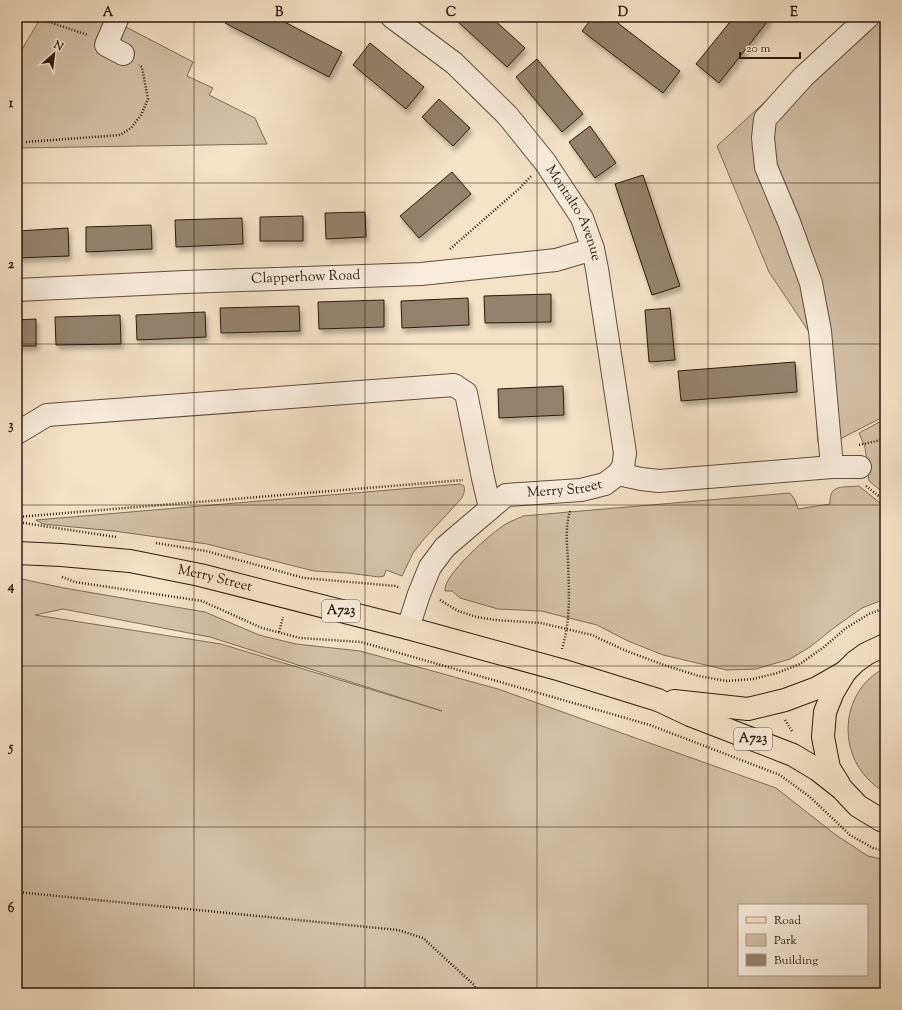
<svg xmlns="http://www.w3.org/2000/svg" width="902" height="1010" viewBox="0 0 902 1010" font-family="'Sorts Mill Goudy',serif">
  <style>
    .green { fill: #d3c0a7; stroke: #806d59; fill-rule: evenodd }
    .building { fill: #95826d; stroke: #2e1a0b; filter: url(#shadow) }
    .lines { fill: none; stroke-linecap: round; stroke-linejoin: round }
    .minor-casing { stroke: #604c3a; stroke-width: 24 }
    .major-casing { stroke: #2e1a0b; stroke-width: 24 }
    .path { stroke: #2e1a0b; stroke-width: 2.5; stroke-dasharray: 1 2; stroke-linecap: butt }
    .minor { stroke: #f8ecdb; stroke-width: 22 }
    .major { stroke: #f5e2c7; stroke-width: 22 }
    .grid { fill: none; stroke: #2e1a0b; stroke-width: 1; stroke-opacity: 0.55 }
    .labels { text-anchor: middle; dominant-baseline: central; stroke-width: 3.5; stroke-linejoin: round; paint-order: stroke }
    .shield { fill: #f8ecdb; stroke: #6b5949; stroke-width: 1 }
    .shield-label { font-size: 13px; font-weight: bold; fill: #2e1a0b }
    .street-label { font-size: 14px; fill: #2e1a0b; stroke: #f8ecdb }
    .neatline { fill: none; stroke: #2e1a0b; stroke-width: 1.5 }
    .grid-label { font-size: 13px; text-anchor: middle; font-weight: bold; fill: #2e1a0b }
  </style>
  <defs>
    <filter id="shadow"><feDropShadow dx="2.5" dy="4.5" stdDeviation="2" flood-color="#0004"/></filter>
  </defs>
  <rect width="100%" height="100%" fill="#f5e2c7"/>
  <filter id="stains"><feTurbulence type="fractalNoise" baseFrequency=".005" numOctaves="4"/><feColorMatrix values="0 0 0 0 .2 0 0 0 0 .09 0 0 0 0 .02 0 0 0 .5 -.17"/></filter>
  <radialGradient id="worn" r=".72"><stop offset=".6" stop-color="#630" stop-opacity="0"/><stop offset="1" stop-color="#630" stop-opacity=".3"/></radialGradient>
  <path class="green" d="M41,17H107L193,62L187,76L213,88L209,95L255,118L267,144L17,148V58Z
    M857,17H885V416L842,438L818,443L811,335L769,272L717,146Z
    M885,419V494L869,481L865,447L859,433Z
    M460,484L464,486C465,491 464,494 461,499L424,539L413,553L402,576L386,570L384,576L379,577L348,573L314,571L207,544L114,531L43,524L36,520Z
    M859,486L885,507V599L862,608L835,627L810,647L790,659L756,669L727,670L663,655L628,641L597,625L541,611L498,609L460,598L452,591H445C442,576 492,532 506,524C511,521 517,519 523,516L790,493L795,500L798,509L830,504C829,483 843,488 859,486Z
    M17,578L64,588L205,612L259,635L296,644L360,651L498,689L776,788L836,835L868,856L885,860V993H17ZM63,609L210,637L442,711L221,644L35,615ZM739,905H867V975H739Z
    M885,668V792C879,789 875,786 870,781C836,749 842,689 885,668Z"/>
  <path class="building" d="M228,17H275L342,52L329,77L225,23Z
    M459,17H491L525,48L507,67L456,20Z
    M593,17H610L680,71L663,93L582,31Z
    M734,17H771L719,83L696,64Z
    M370,43L424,87L406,109L353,65Z
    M537,59L583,114L562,132L516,77Z
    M439,99L470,128L453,146L422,117Z
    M590,126L616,163L595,178L569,142Z
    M452,172L471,194L419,238L400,216Z
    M643,175L680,286L652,295L615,184Z
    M365,212L366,237L326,239L325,213Z
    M303,216V241H260V217Z
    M242,218L243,244L176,247L175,220Z
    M151,225L152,249L86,252V227Z
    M68,228L69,256L17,258V231Z
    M551,294V322L485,323L484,296Z
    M468,298L469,325L402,328L401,301Z
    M384,300V327L319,329L318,302Z
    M299,306L300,331L221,333L220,308Z
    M670,308L675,360L649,362L645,310Z
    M205,312L206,337L137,340L136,315Z
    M120,315L121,344L56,345L55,317Z
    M36,319V346H17V320Z
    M795,362L797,392L681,401L678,371Z
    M563,386L564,415L499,418L498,389Z"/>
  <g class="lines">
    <g class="minor-casing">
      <g id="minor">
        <path d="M118,17L106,45L123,54"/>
        <path id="s1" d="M392,17L454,63L507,115L545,162L582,218L593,249L597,269L625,453L623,467L618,474"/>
        <path id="s2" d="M17,290L185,282L421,274L556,260L593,249"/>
        <path d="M17,433L47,415L454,385L466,393L483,478L490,508"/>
        <path d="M832,467L820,331L811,283L789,222L766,167L763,138L765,119L803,77L868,17"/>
        <path id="s3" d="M408,628L419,594L430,567L445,547L506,495L581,490L605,484L618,474L641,479L659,481L832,467H860"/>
      </g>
    </g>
    <g class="major-casing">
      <g id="major">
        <path id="s4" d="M17,553L61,555L130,561L200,575L408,628L561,670L658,700L690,715L793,755L818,770L842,789L858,806L881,820L885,821"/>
        <path d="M674,701L748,709L785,700L817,688L845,672"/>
        <path d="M839,784L829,768L823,737L825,712L833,692L845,672L855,662L866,654L885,645"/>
      </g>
    </g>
    <path class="path" d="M43,20L88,35
      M26,142L120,135L131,128L141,115L148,99L142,67L139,65
      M450,249L520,188L531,176
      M859,445L885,439
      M866,486L885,501
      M17,517L463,480
      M17,522L116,537
      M156,543L206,551L304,578L396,586L400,588
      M62,577L75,582L202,601L262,628L300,638L361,642L650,725L780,775L810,797L850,835L873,848L885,851
      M440,600L458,611L477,617L495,620L541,623L592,635L624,650L664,665L699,676L727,681L753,679L777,673L800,664L824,647L846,628L869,614L885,608
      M279,632L283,617
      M562,649C571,619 569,591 568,560C567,544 565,527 570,511
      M785,720L792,731
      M17,892L398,930L423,938L474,985L477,993"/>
    <use href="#minor" class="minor"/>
    <use href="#major" class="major"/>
  </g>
  <path class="grid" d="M194,17V993M365,17V993M537,17V993M708,17V993M17,183H885M17,344H885M17,505H885M17,666H885M17,827H885"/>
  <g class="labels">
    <g class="shield">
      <rect x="322" y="600" width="38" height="22" rx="3"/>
      <rect x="734" y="728" width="38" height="22" rx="3"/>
    </g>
    <g class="shield-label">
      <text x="341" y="611">A723</text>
      <text x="753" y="739">A723</text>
    </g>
    <g class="street-label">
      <text stroke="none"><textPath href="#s1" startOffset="271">Montalto Avenue</textPath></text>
      <text stroke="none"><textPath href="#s2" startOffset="289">Clapperhow Road</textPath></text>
      <text stroke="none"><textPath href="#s3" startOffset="229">Merry Street</textPath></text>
      <text stroke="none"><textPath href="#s4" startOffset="200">Merry Street</textPath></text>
    </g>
  </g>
  <rect width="902" height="1010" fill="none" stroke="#f5e2c7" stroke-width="44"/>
  <rect x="738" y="904" width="130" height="72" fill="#f8ecdb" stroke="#a79888"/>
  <rect x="746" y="917" width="20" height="6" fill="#f5e2c7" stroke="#a79888"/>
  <text x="774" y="924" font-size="12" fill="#2e1a0b">Road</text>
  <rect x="746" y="934" width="20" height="12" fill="#d3c0a7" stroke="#a79888"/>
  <text x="774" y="944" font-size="12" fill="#2e1a0b">Park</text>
  <rect x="746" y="954" width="20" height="12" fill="#95826d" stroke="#a79888"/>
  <text x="774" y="964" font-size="12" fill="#2e1a0b">Building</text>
  <g transform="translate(54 54) rotate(28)" stroke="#f8ecdb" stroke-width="3" paint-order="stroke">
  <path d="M0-3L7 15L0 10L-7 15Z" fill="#2e1a0b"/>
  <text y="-6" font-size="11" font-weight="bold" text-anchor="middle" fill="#2e1a0b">N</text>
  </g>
  <path d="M740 52v6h60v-6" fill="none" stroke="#2e1a0b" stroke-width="2"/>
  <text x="746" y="52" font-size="12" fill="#2e1a0b" stroke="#f8ecdb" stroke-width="3" paint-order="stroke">20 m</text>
  <rect x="22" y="22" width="858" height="966" class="neatline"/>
  <g class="grid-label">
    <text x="108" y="16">A</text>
    <text x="279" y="16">B</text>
    <text x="451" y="16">C</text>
    <text x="623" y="16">D</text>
    <text x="794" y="16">E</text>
    <text x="11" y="107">1</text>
    <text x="11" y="268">2</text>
    <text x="11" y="429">3</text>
    <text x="11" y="590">4</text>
    <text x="11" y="751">5</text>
    <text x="11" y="912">6</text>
  </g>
  <rect width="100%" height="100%" filter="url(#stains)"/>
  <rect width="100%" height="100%" fill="url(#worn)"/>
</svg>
